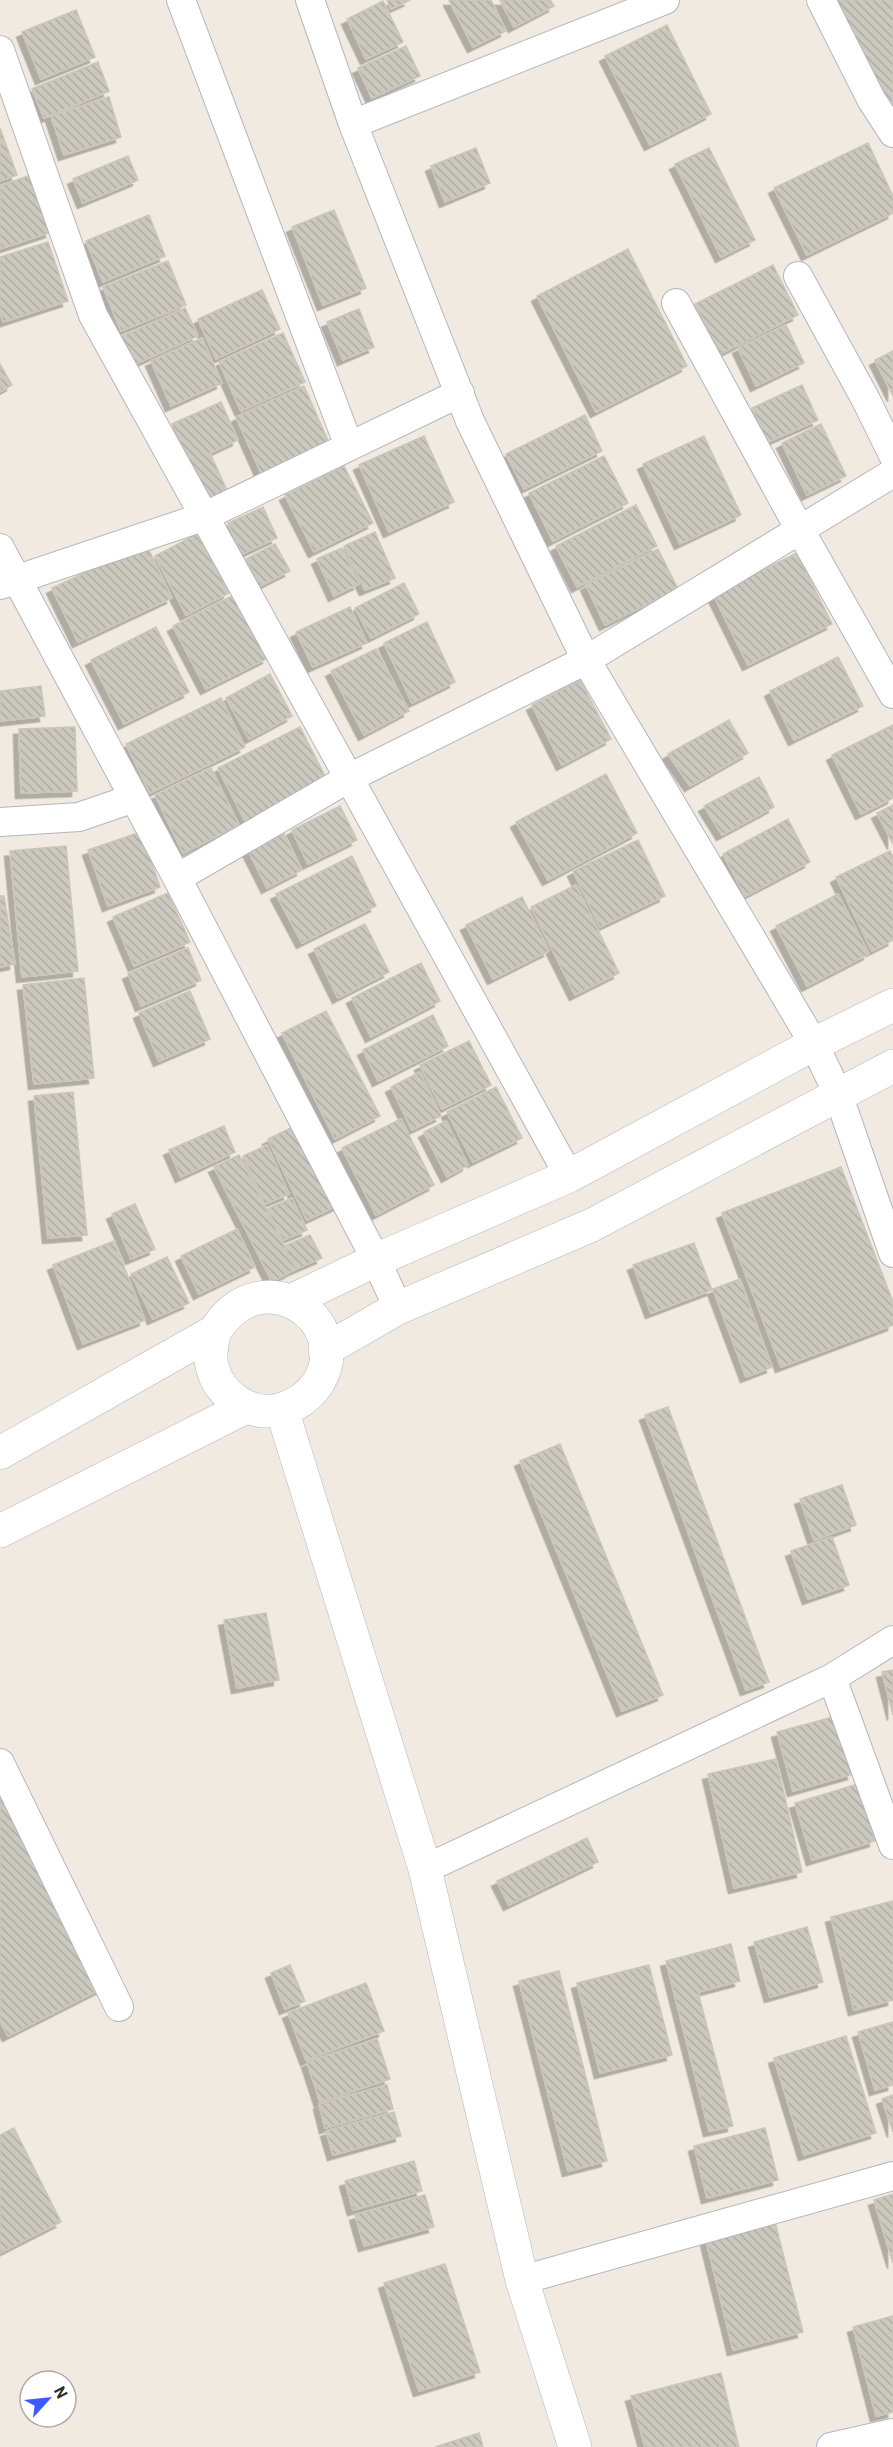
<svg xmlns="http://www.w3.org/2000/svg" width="893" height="2447" viewBox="0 0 893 2447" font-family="Barlow,sans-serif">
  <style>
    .building { fill: url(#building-back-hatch); stroke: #ccc6b9; stroke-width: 1.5; filter: url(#shadow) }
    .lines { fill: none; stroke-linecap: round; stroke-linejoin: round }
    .street-casing { stroke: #b4b5c2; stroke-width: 30 }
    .secondary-casing { stroke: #b4b5c2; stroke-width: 34 }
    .street { stroke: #fff; stroke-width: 28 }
    .secondary { stroke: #fff; stroke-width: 33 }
  </style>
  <defs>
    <pattern id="building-back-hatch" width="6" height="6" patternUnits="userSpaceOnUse" patternTransform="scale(1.5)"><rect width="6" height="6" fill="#cbc8be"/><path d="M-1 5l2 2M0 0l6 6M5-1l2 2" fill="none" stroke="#afaca4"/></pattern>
    <filter id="shadow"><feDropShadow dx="-5.5" dy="5.5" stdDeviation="0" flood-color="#0004"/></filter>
  </defs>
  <rect width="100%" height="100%" fill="#f0eae0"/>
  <path class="building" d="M387,0H410L391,9Z
    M449,0H491L506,31L473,47Z
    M500,0H550L554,6L514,27Z
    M835,0H893V110Z
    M383,1L403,42L366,59L347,19Z
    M76,10L95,57L41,79L22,32Z
    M667,25L711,114L650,145L605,56Z
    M406,46L420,76L372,98L358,68Z
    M98,62L109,91L44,118L32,89Z
    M109,97L121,137L64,155L51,116Z
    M0,128L17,175L0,181Z
    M868,143L893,196V213L807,255L774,188Z
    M476,148L490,183L445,202L431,166Z
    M709,148L755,240L721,257L675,164Z
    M128,156L138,180L83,203L73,179Z
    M31,175L51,232L0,249V186Z
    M334,210L366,288L323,305L292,227Z
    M149,215L165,256L103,282L86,241Z
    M48,242L68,301L3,322L0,312V257Z
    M628,249L687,366L596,412L537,296Z
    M168,261L186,305L121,331L103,287Z
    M773,265L798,315L720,354L695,304Z
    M262,290L280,329L216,359L198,319Z
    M185,308L198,336L133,365L120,337Z
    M359,309L374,347L343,360L327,322Z
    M786,325L804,363L756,386L738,348Z
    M283,333L305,382L241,411L219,362Z
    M202,338L222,383L171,406L151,361Z
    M893,351V396L875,360Z
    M0,364L12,385L0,392Z
    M802,385L818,420L768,442L752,408Z
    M304,386L330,445L262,475L236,417Z
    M221,402L238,440L210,453L229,495L208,505L172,424Z
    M585,415L602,451L524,489L506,454Z
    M821,424L846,476L807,495L782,443Z
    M424,436L454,502L389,532L359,465Z
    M704,436L741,515L680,544L643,464Z
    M604,456L628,503L553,541L529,493Z
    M344,466L373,523L314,552L285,495Z
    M636,505L657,546L577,587L556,546Z
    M263,507L277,538L242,554L228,523Z
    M375,532L395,578L365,590L344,546Z
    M197,534L229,593L186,615L155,556Z
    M146,544L172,598L78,642L52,588Z
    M275,544L290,571L260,586L246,559Z
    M342,548L359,584L334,596L317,559Z
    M658,549L678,589L605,625L586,585Z
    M797,553L832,624L748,665L713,594Z
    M404,583L419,614L371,638L355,608Z
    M236,594L268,658L206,689L173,626Z
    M350,607L367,643L313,667L296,632Z
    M427,622L455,682L412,703L384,643Z
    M156,627L189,692L124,724L91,660Z
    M376,649L409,711L364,735L331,671Z
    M838,657L863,706L794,740L770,691Z
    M270,674L292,716L249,739L226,698Z
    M580,680L611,739L562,765L532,705Z
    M41,686L45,716L0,721V691Z
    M221,698L245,747L150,793L126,744Z
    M729,720L748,753L690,786L668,754Z
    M893,725V798L861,814L832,755Z
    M75,727L77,791L21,793L19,729Z
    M300,727L328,782L246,823L218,768Z
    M211,768L239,825L183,853L155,795Z
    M606,774L637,833L548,880L516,822Z
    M759,777L774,807L722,835L704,806Z
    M893,805V844L877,813Z
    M340,806L357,840L308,864L292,830Z
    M788,819L810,862L745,896L723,854Z
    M282,830L302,870L267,888L247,848Z
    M141,832L160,887L108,906L88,850Z
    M638,840L665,896L600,927L573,871Z
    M66,846L78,971L22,977L10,851Z
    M890,851L893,857V940L872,951L836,877Z
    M352,856L376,906L302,943L276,894Z
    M576,885L619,973L575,995L531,907Z
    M168,893L190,942L134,966L113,917Z
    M838,894L869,954L807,986L776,926Z
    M0,896H4L15,964L0,967Z
    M522,897L549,951L493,979L466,925Z
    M365,924L389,972L338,998L314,949Z
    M188,948L201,980L141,1006L128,974Z
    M421,963L440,1001L371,1037L352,998Z
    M84,978L94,1078L34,1084L23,985Z
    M190,991L210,1039L159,1061L139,1013Z
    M326,1011L380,1116L335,1139L282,1033Z
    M433,1015L448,1046L378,1081L363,1050Z
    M469,1041L491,1085L442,1109L420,1065Z
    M420,1072L441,1116L412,1130L391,1087Z
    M496,1087L522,1138L473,1162L447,1112Z
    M73,1092L87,1235L48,1238L34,1096Z
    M401,1119L434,1185L376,1215L342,1148Z
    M446,1121L468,1165L447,1177L424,1132Z
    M299,1124L339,1205L307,1220L268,1139Z
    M224,1126L235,1152L181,1177L169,1150Z
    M267,1145L289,1194L265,1204L243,1156Z
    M239,1155L296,1269L272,1282L214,1167Z
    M841,1167L893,1302V1325L781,1367L722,1213Z
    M292,1198L307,1230L283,1240L267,1209Z
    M135,1204L155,1249L131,1259L112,1214Z
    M237,1229L255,1267L199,1294L181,1256Z
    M310,1235L322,1258L296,1269L284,1246Z
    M114,1241L145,1320L83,1344L53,1265Z
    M694,1243L712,1290L651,1313L633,1265Z
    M167,1257L189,1303L153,1319L131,1274Z
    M740,1279L772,1367L746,1377L713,1289Z
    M668,1407L769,1682L746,1690L645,1415Z
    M560,1444L663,1695L622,1711L520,1461Z
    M842,1485L856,1525L814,1540L800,1499Z
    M832,1537L849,1585L808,1599L791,1551Z
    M266,1613L279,1680L237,1688L224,1620Z
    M893,1670V1715L882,1672Z
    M837,1716L853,1774L793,1791L777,1732Z
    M776,1759L802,1872L734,1888L708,1774Z
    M858,1784L875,1841L812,1860L795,1803Z
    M0,1788L103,1988L8,2036L0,2021Z
    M587,1838L598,1862L509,1905L497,1881Z
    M893,1901V2000L854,2010L831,1917Z
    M807,1927L823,1982L770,1997L754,1942Z
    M731,1944L740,1981L698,1992L733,2126L709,2131L666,1961Z
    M290,1965L305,2001L285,2009L271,1973Z
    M649,1965L672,2055L600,2073L577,1983Z
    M559,1971L607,2161L568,2171L519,1981Z
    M366,1983L384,2031L306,2060L288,2013Z
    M893,2022V2085L875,2090L858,2032Z
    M846,2036L876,2133L804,2155L774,2058Z
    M377,2039L390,2079L320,2102L307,2062Z
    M387,2085L393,2109L325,2128L319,2104Z
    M893,2095V2132L882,2099Z
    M394,2112L401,2136L333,2155L326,2131Z
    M14,2128L61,2222L0,2253V2135Z
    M765,2128L778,2180L707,2198L694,2146Z
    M414,2161L422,2191L353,2210L345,2181Z
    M893,2194V2263L874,2200Z
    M425,2195L434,2227L364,2246L355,2215Z
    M775,2222L803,2332L733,2350L706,2240Z
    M445,2264L480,2372L419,2391L384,2283Z
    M893,2316V2412L876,2416L853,2327Z
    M721,2373L739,2447H645L631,2396Z
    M479,2433L483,2447H435Z"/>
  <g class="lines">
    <g class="street-casing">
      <path id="street" d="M181,0L349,446
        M310,0L353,124L470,421L586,660L814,1044L838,1094L893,1253
        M821,0L871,99L893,133
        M0,50L93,315L569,1176
        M353,124L665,0
        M798,276L866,400L893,455
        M676,303L800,530L893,694
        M0,548L177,878L376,1260L398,1308
        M0,585L203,517L460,393
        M0,822L79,817L134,798
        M177,878L349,778L586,660L893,473
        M832,1678L893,1845
        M0,1763L119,2007
        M425,1869L832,1678L893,1640
        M522,2280L893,2176
        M831,2447L893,2433"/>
    </g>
    <g class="secondary-casing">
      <path id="secondary" d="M291,1301L376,1260L569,1176L814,1044L893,1005
        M325,1350L398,1308L592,1225L893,1066
        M282,1410L425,1869L522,2280L575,2447
        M0,1453L215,1331C262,1255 356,1322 318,1383C309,1396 298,1405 282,1409C252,1418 219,1397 212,1366C209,1354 212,1342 215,1331
        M0,1531L246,1407"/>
    </g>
    <use href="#street" class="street"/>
    <use href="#secondary" class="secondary"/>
  </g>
  <g transform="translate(48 2399) rotate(63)"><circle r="28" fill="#ffffff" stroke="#ababab" stroke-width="1.5"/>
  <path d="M0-4.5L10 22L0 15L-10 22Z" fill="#3e58ff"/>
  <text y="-9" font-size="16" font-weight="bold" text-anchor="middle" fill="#2e2e2e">N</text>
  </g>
</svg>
